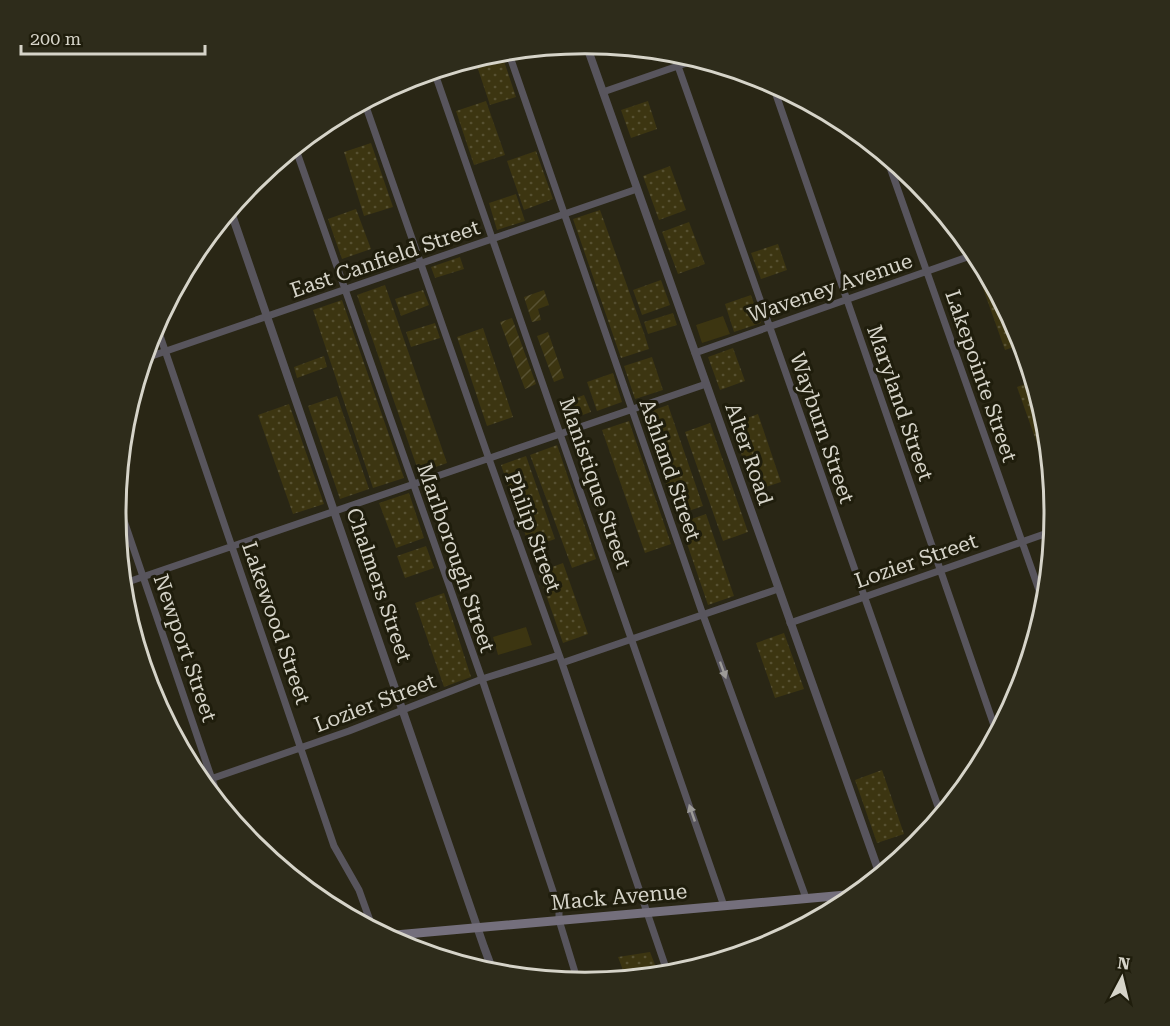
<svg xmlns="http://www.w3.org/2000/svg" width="1170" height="1026" viewBox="0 0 1170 1026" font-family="'Roboto Serif',serif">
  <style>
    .grass { fill: url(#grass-dots) }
    .park { fill: #3c3511 }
    .garden { fill: url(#garden-furrows) }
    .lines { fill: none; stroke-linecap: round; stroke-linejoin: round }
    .minor { stroke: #58555d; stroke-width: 7 }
    .tertiary { stroke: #58555d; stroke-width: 8 }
    .secondary { stroke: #746f7c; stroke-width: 9 }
    .oneway { fill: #9d9b98 }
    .labels { text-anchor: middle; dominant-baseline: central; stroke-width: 6; stroke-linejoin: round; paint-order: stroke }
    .street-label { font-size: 21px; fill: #d6d4c9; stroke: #1f1d0c }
    .rim { fill: none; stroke: #d6d4c9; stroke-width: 3 }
  </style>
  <defs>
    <pattern id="grass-dots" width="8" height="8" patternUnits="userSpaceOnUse" patternTransform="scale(1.5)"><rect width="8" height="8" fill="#3c3511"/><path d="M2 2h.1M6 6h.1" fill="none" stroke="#575132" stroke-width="1.8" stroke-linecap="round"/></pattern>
    <pattern id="garden-furrows" width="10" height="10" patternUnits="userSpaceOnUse" patternTransform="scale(1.5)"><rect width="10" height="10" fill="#3c3511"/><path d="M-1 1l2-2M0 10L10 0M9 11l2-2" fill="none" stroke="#575132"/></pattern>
  </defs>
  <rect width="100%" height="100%" fill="#292615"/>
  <path class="grass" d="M503,58L516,97L490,105L477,66Z
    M486,101L505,155L474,165L456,111Z
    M648,101L657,129L631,138L621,110Z
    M371,143L393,207L364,216L344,152Z
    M536,151L553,199L524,210L507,161Z
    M670,166L686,210L659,220L643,176Z
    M516,194L525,221L497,230L489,203Z
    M356,209L371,249L342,259L328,219Z
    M600,210L644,333L649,349L621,358L573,219Z
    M689,222L705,264L678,274L662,232Z
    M778,244L787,270L761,279L751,253Z
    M460,257L464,269L435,278L431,267Z
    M980,261L1019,334L1022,344L1005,350L974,263Z
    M661,280L670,305L642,315L633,290Z
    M385,285L447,463L419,473L357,295Z
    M423,290L429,305L401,316L395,299Z
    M751,295L761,323L734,332L725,304Z
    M342,300L404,478L373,488L313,310Z
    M673,313L677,325L648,334L644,322Z
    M435,323L440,338L411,347L406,332Z
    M483,328L513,417L487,426L457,337Z
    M733,348L745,381L720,390L708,357Z
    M324,356L327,367L297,378L294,367Z
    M652,357L663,390L635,399L624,366Z
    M613,373L622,402L597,411L587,382Z
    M1033,381L1046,422L1051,477H1049L1017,387Z
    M584,395L591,412L566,421L559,404Z
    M337,396L369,489L340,499L308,406Z
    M289,404L324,504L293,514L258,415Z
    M668,405L703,506L677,515L642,414Z
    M758,414L781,482L754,491L731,424Z
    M629,421L671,544L645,553L602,430Z
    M710,423L748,532L723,541L685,432Z
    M557,445L596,559L572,568L530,455Z
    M526,456L555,539L530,548L501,465Z
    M409,493L424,538L396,548L379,503Z
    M706,514L734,596L708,605L680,523Z
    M426,546L434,568L405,578L397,556Z
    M563,563L588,634L563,643L538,572Z
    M444,593L471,677L444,687L415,603Z
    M784,633L804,689L775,698L756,643Z
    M882,770L904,834L877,843L855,780Z
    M650,952L659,975L626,978L618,957Z"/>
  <path class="park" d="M723,316L730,334L702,343L696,325Z
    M526,627L532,645L498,655L493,637Z"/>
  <path class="garden" d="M544,290L549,305L538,309L541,320L532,322L524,297Z
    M512,318L536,384L525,389L500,322Z
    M548,332L564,378L554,382L537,336Z"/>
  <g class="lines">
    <path class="minor" d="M508,51L703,615L806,898
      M673,52C763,306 850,561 941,815
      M434,71L724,906
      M772,83L997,734
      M603,92L698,59
      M364,101L489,459L562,663L668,974
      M295,147L482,679L559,909V920L578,982
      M886,156L1045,607
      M156,324L334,846L359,890L373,929
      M695,353L976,254
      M143,359L637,189
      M117,500L221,806
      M122,584L706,384
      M790,623L1053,531
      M562,663L778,589
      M202,782L349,731L482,679L559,655"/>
    <path class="tertiary" d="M586,44L880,875
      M230,209L484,947L494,974"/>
    <path class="secondary" d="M384,936L857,894"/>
  </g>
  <defs><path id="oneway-solid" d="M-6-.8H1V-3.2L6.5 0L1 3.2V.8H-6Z" transform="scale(1.5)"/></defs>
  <g class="oneway">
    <use href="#oneway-solid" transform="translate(723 670) rotate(70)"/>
    <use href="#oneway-solid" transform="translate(692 813) rotate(-109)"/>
  </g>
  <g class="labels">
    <g class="street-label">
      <text transform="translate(385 259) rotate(-19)">East Canfield Street</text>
      <text transform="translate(830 288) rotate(-19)">Waveney Avenue</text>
      <text transform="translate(981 376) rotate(71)">Lakepointe Street</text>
      <text transform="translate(900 403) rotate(71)">Maryland Street</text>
      <text transform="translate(822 428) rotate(71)">Wayburn Street</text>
      <text transform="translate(749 454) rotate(71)">Alter Road</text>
      <text transform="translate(670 470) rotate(71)">Ashland Street</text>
      <text transform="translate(595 483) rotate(71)">Manistique Street</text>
      <text transform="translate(533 532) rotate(70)">Philip Street</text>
      <text transform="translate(456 558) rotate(71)">Marlborough Street</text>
      <text transform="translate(916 561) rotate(-19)">Lozier Street</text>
      <text transform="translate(379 585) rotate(71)">Chalmers Street</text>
      <text transform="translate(276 623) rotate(71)">Lakewood Street</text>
      <text transform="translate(185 648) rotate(71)">Newport Street</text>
      <text transform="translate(375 703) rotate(-21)">Lozier Street</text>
      <text transform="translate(619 897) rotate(-5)">Mack Avenue</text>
    </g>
  </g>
  <path d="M0 0H1170V1026H0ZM126 513a459 459 0 1 1 918 0a459 459 0 1 1-918 0Z" fill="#2e2c1b" fill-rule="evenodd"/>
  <path class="rim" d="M126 513a459 459 0 1 1 918 0a459 459 0 1 1-918 0Z"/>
  <g transform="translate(1122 978) rotate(7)" stroke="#1f1d0c" stroke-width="4.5" paint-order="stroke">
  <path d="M0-4.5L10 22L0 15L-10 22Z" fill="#d6d4c9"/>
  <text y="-9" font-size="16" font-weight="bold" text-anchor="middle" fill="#d6d4c9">N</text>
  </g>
  <path d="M21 45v9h184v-9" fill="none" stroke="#d6d4c9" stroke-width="3"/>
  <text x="30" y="45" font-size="18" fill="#d6d4c9" stroke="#1f1d0c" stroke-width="4.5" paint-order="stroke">200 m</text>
</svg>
